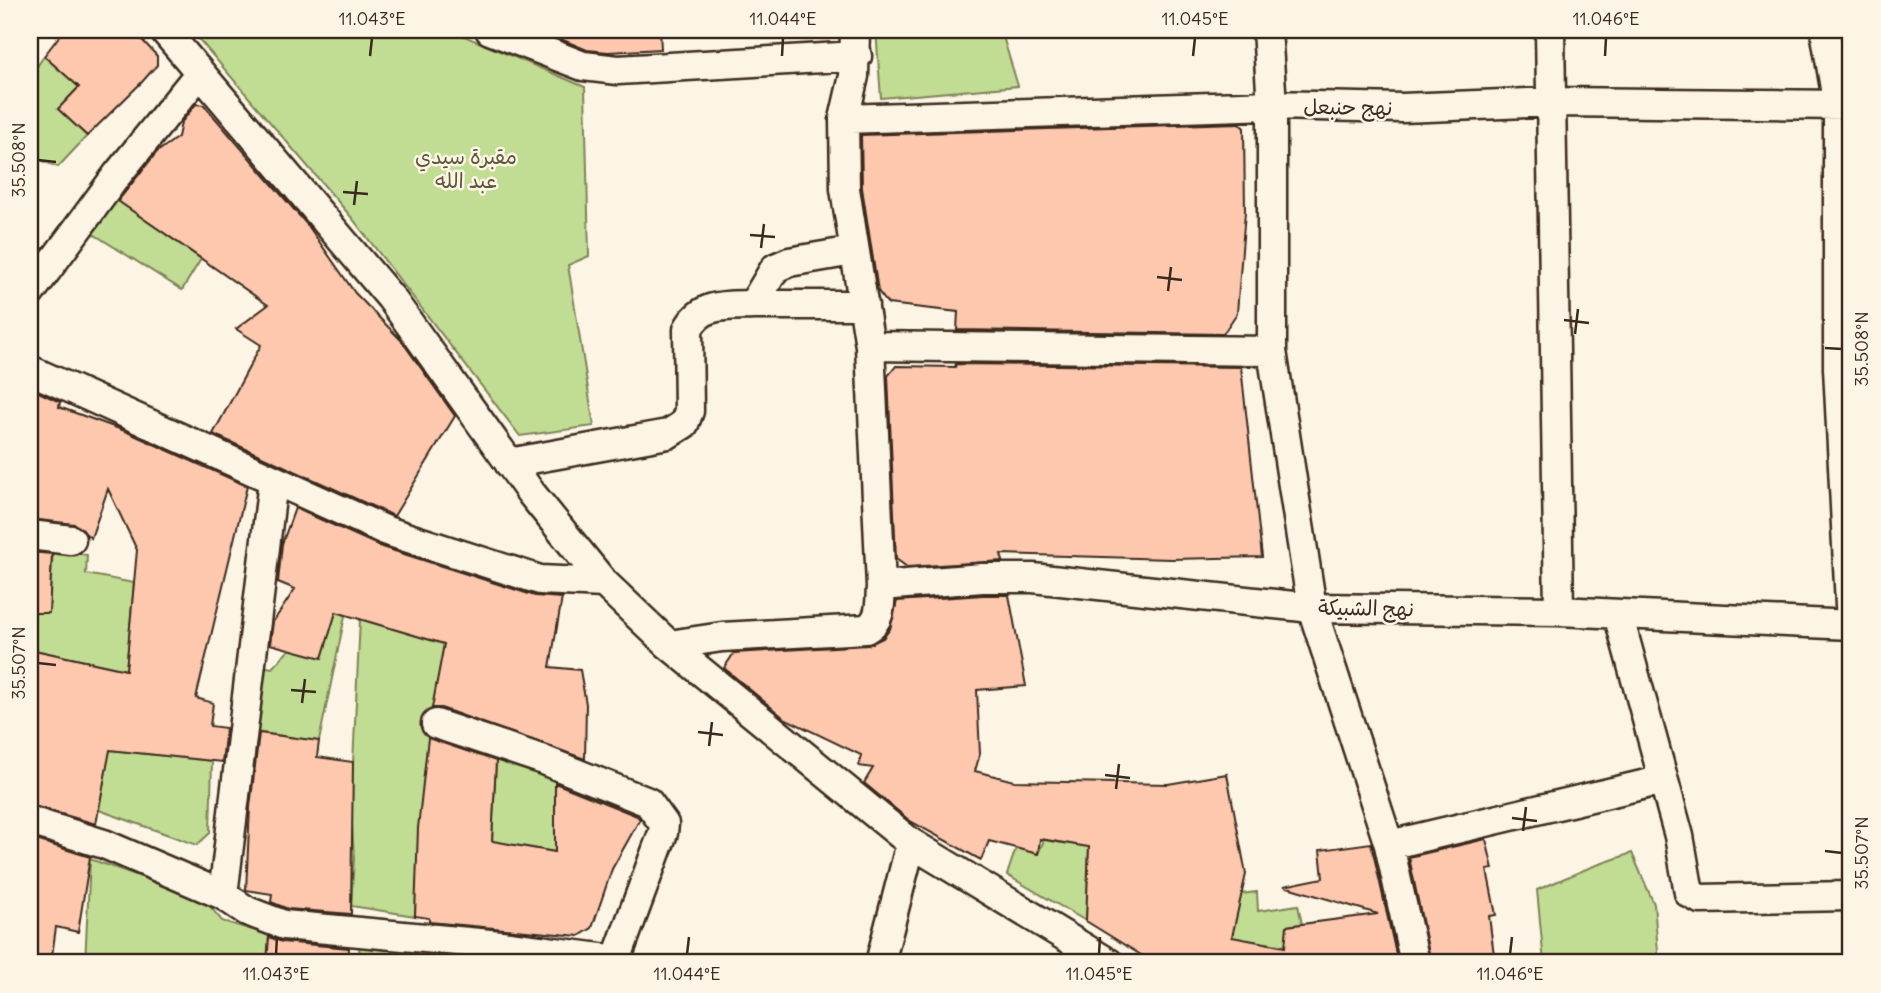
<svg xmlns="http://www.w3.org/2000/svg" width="1881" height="993" viewBox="0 0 1881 993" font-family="Delius,'Playpen Sans Arabic',sans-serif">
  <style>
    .green { fill: #c1dc93; stroke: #7e8358; stroke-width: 2 }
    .building { fill: #fdc8ae; stroke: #3b2a1e; stroke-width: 2 }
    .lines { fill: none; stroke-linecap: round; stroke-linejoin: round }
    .minor-casing { stroke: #3b2a1e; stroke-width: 33 }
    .minor { stroke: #fcf5e5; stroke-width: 28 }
    .ticks { fill: none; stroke: #3b2a1e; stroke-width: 2.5 }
    .labels { text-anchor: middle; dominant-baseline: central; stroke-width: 5; stroke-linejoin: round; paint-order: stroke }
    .street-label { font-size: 21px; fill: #3b2a1e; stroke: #fcf5e5 }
    .park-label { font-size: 21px; fill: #5c563b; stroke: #fcf5e5 }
    .neatline { fill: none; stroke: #3b2a1e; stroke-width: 2.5 }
    .ticks-label { font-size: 18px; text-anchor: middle; fill: #3b2a1e }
  </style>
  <rect width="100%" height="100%" fill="#fcf5e5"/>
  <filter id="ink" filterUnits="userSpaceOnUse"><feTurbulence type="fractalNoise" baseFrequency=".0143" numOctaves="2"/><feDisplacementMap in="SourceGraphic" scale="14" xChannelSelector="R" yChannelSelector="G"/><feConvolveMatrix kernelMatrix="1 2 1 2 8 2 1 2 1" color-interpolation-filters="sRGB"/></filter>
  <g filter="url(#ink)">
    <path class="green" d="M191,30H450L585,87L589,256L568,265L594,426L520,436L352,218Z
      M876,30H1001L1018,86L881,98Z
      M44,56L79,87L58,109L87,136L58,167L30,156V77Z
      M117,200L201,259L182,290L92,233Z
      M53,549L87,555L86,574L134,583L126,670L30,649V609L49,610Z
      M345,582L351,587L319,741L255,732L257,665L272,668L290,649L322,657Z
      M360,619L444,644C429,735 418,824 415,916L351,906L354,858L351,805Z
      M109,750L212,761L210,833L197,845L99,810Z
      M496,760L555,779V852L492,841Z
      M1044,840L1089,847L1086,921L1007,875L1016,848L1038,854Z
      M1632,853L1654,904L1659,963H1544L1537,890L1591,867Z
      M90,859L204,899L222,921L269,935L267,963H85Z
      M1257,892L1258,911L1298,905L1302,924L1287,926L1286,946L1247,940L1227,957L1241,894Z
      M359,944H427L426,963H360Z"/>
    <path class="building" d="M64,30H133L157,56V65L142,82L87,136L58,109L79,87L44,56Z
      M539,30H660L661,49L608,52L587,50Z
      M196,104L204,105L309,227L355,293L401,340L455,416L394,516L213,434L261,345L236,329L268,305L118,201L157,152L178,137L181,123Z
      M1239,123L1244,128L1245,212L1237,313L1223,334L957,330L958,312L888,304L878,291L862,188L861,135Z
      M956,364L1241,367L1262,557L1171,559L1001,554L1003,561L907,567L896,559L888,376L896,366L955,367Z
      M30,388L60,402L59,407L125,431L247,486L196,698L213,703L210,726L226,728L222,762L110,750L96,824L30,805V649L126,670L137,550L108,489L91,538L74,524L30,519Z
      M295,508L382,547L535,596L562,598L550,667L580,670L586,704L585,759L441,708H432L444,644L336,612L322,658L270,644L273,622L295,589L278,582L282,544Z
      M30,552L52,554L49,613H30Z
      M983,595H1009L1026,686L977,690L980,754L975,771L1014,781L1168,784L1227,774L1246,874L1232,937L1285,947L1287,926L1378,914L1284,886L1323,878L1320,850L1371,843L1398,963H1154L1086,921L1089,847L1040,839L1038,854L989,841L981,860L910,821L864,783L873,768L859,766L861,755L784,718L724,668L734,653L868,645L883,638L890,629L897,601Z
      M259,733L319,741L317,757L353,762L351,914L288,909L271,902L272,894L246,890L250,807Z
      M428,738L496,761L492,841L555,852V783L637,816L640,819L612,869L592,928L579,936L429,922V918L415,916L418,828Z
      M30,838L90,857L78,932L56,927L51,963H30Z
      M1486,839L1493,869L1487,870L1496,915L1489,916L1495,963H1431L1409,857Z
      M269,937L282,942L349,948L348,963H267Z
      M427,955L488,961V963H426Z"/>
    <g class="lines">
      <g class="minor-casing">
        <path id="minor" d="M164,30L391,298L531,493L604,583L669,645L911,843L1109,963
          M490,30L583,66L618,70L857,56
          M1267,30L1272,105V351L1312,608L1389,845L1415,963
          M1550,30L1559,611
          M1825,30L1838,106V368L1851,625
          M844,119L1272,105L1402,108L1553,102L1851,105
          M853,251L789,262L775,268L753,305H864
          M30,293L117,175L199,74
          M870,346L1272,351
          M30,370L387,531L540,580L604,583
          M509,463L668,434L684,424L689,411L688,329C702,302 727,306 753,305
          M273,481L223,895L247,911L284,925L501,945L616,960L663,833L664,824L648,802L538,758L436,724
          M30,535L71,540
          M881,586L982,578H1033L1312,608L1559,611L1851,625
          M1618,614L1679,836L1689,893L1700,899L1851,896
          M669,645L722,637L866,629C882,621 880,602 881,586L870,346L845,189L844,119L854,76L855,30
          M30,821L104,844L223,895
          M1389,845L1663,780
          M880,963L911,843"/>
      </g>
      <use href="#minor" class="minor"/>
    </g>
  </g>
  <path class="ticks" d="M370,56L372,38M782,56L783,38M1193,56L1195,38M1605,56L1606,38M38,160L56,162M343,192L368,194M354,205L357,181M750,235L775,237M761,248L764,224M1157,277L1182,280M1168,291L1171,267M1564,320L1589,323M1575,334L1578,309M1825,348L1842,349M38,663L56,665M291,690L316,692M302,703L305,679M698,732L723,735M709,746L712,722M1105,775L1130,778M1116,789L1119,764M1512,818L1537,821M1523,831L1526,807M1825,851L1842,853M276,954L277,937M687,954L689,937M1099,954L1100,937M1510,954L1512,937"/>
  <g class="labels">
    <g class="street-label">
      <text transform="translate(1348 107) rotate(1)">نهج حنبعل</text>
      <text transform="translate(1366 608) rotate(1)">نهج الشبيكة</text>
    </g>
    <g class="park-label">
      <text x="466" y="156">مقبرة سيدي<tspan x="466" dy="24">عبد الله</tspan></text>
    </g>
  </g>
  <rect width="1881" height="993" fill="none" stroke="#fcf5e5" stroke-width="77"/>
  <rect x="38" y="38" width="1804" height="916" class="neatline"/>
  <g class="ticks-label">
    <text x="372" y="25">11.043°E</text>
    <text x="783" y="25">11.044°E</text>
    <text x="1195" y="25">11.045°E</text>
    <text x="1606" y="25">11.046°E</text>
    <text transform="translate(19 160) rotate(-90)" y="6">35.508°N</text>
    <text transform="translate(1862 349) rotate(-90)" y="6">35.508°N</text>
    <text transform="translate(19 663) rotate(-90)" y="6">35.507°N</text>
    <text transform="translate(1862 853) rotate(-90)" y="6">35.507°N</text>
    <text x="276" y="980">11.043°E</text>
    <text x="687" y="980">11.044°E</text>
    <text x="1099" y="980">11.045°E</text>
    <text x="1510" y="980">11.046°E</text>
  </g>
</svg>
